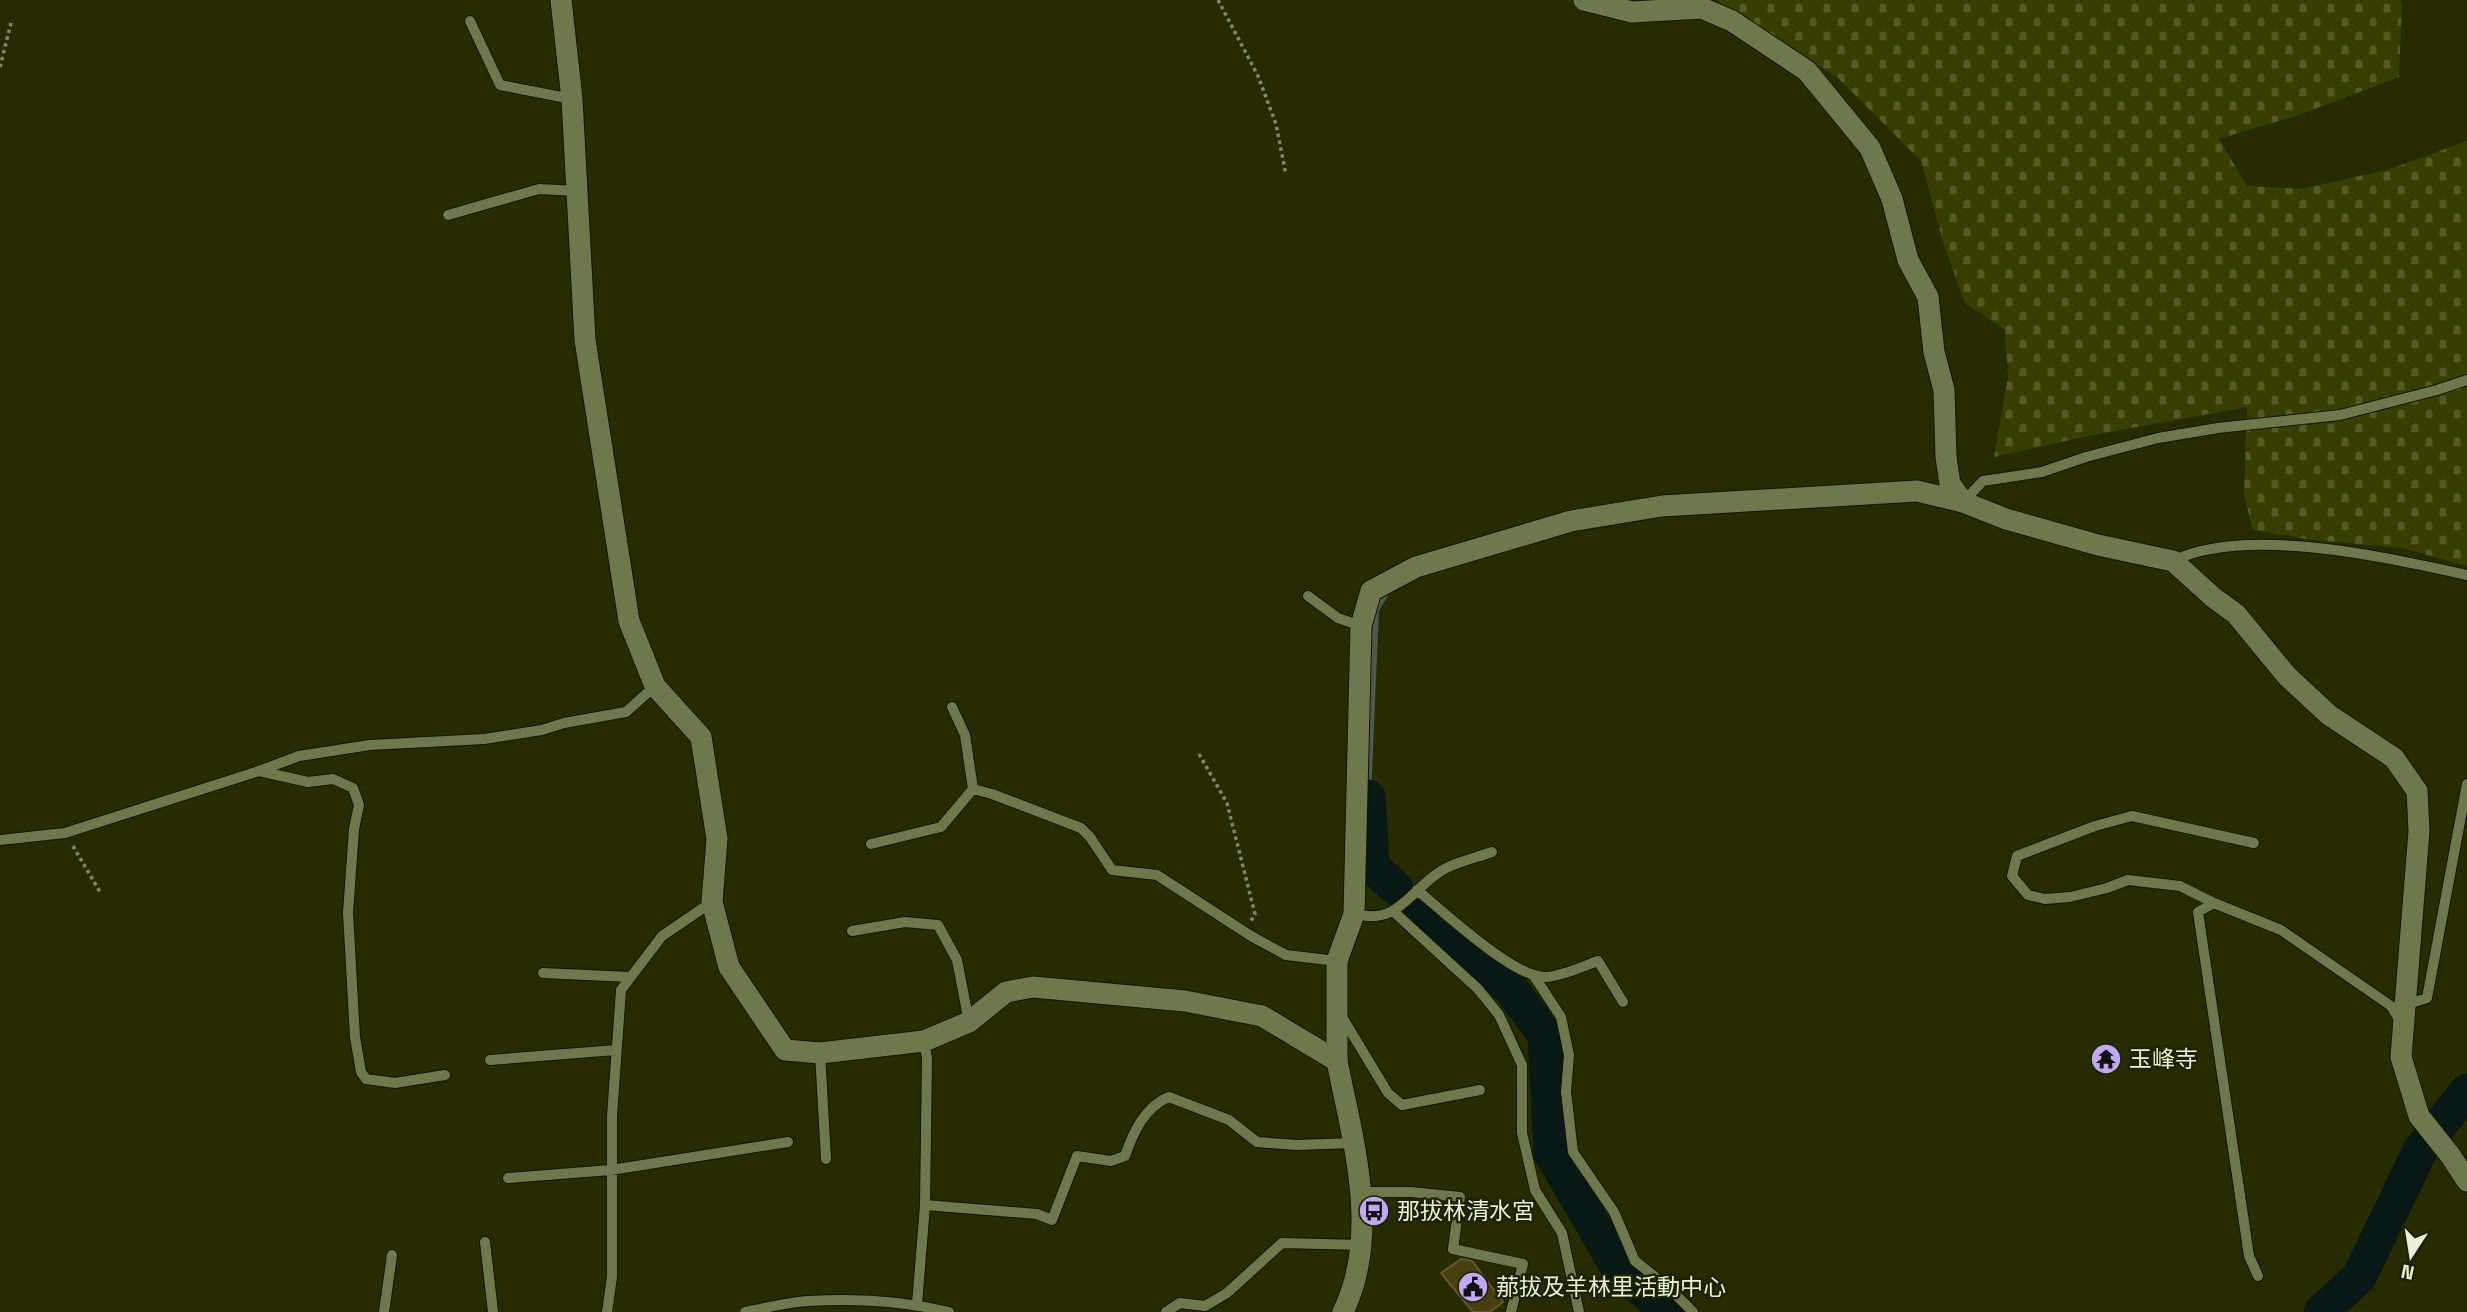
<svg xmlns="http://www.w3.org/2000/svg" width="2467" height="1312" viewBox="0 0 2467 1312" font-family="'Space Grotesk','Noto Sans TC',sans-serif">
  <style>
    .cemetery { fill: url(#cemetery-stones) }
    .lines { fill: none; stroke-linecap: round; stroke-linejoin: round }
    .stream { stroke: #4b5950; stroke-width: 6 }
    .river { stroke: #071815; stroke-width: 35 }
    .building { fill: #473d0e; stroke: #62582b; stroke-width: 2 }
    .lane-casing { stroke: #101400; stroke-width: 12 }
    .street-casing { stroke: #101400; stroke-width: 23 }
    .secondary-casing { stroke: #101400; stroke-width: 23 }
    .path { stroke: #828865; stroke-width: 3.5; stroke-dasharray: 3.5 3.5; stroke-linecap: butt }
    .lane { stroke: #6f784c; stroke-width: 10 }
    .street { stroke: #6f784c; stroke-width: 21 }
    .secondary { stroke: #6f784c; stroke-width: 21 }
    .labels { text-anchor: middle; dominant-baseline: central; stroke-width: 5; stroke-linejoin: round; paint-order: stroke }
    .poi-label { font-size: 23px; fill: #ebf1d9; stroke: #1d2202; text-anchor: start }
  </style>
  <defs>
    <pattern id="cemetery-stones" width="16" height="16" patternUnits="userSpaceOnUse" patternTransform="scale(1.75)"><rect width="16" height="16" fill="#363e00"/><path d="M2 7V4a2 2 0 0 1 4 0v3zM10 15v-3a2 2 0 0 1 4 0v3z" fill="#535a25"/></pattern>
  </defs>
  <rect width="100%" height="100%" fill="#262c00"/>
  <path class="cemetery" d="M1716,0H2400L2402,3L2399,77L2299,115L2219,139L2247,186L2302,189L2390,169L2467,141V566L2402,548L2313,540L2253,530L2244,495L2247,407L2087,436L1994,457L2008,377L2005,330L1965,303L1944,245L1921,161L1838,78Z"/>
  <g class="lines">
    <path class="stream" d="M1368,797L1376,610L1388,590"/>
    <path class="river" d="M1368,797L1372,867L1396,888
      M1420,909L1511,989L1545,1035L1551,1153L1620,1271L1669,1312
      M2321,1312L2359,1277L2421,1149L2467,1091"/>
  </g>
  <path class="building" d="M1461,1259L1472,1261L1503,1302L1490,1312H1473L1441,1273Z"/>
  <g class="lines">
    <g class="lane-casing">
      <path id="lane" d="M470,21L500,85L572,99
        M448,215L539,189L577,191
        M1963,502L1983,481L2042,472L2086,457L2158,438L2218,428L2340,415L2437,390L2467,380
        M2173,561C2246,525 2389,558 2467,575
        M1308,596L1338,618L1361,626
        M952,707L965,735L973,789
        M259,771L308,782L333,779L353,788L359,805L354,829L348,913L355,1037L361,1072L366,1079L395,1083L445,1075
        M0,840L65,833L259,771L299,756L370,745L484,739L542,730L564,723L626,712L655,686
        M871,844L941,827L973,789L992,794L1081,828L1090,837L1112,870L1157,875L1251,936L1286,955L1337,961
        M1417,890C1443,911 1515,979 1546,977C1563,976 1583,966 1598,961L1623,1002
        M2214,903L2180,886L2128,880L2107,888L2070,897L2045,899L2028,895L2012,876L2017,856L2095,826L2132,816L2254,843
        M1394,912L1478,989L1499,1015L1522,1065V1133L1535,1190L1562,1233L1579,1312
        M1354,914C1399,925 1407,893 1441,871C1455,862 1476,858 1492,852
        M852,931L905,922L938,925L957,960L969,1022
        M543,973L629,977
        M1534,976L1561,1017L1569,1055L1566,1092L1573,1152L1614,1212L1635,1261L1669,1288L1693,1312
        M2405,1005L2427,998L2467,784
        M1342,1017L1388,1093L1402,1105L1480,1090
        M820,1053L826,1159
        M490,1060L616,1050
        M508,1178L611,1170L788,1142
        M1360,1192H1411L1460,1197L1453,1249L1523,1264L1511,1312
        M925,1205L1037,1214L1052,1220L1077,1156L1111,1161L1125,1156C1133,1133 1145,1106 1169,1097L1229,1120L1257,1142L1297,1145L1353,1143
        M485,1242L493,1312
        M2258,1276L2249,1256L2198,912L2214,903L2281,930L2391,1006L2400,1021
        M917,1304L925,1205L927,1058L924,1041
        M384,1312L392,1255
        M607,1312L612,1277V1116L621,990L662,936L712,902
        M745,1312C766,1308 788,1302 809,1301C856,1298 904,1301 949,1312
        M1166,1312L1180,1303L1205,1306L1227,1293L1282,1243L1362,1245"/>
    </g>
    <g class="street-casing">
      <path id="street" d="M1584,0L1632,12L1702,8L1732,21L1807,71L1870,148L1892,199L1908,260L1928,297L1934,352L1944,390L1946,457L1950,484L1963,502
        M1337,1061V961L1354,914L1361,626L1371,591L1416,567L1571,521L1662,506L1917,491L1963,502L2006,519L2098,545L2173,561L2214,598L2236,614L2287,676L2329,715L2394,758L2417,791L2419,831L2401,1057L2419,1116L2450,1155L2467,1181"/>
    </g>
    <g class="secondary-casing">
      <path id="secondary" d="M561,0L572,99L585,340L629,621L655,686L701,737L717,839L712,902L729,967L785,1050L820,1053L924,1041L969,1022L1006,992L1033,987L1185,1001L1262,1016L1337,1061C1353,1142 1381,1234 1343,1312"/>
    </g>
    <path class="path" d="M1218,0L1258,76L1276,124L1286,175
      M0,67L11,23
      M1199,754L1227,803L1255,914L1251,921
      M73,846L100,892"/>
    <use href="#lane" class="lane"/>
    <use href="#street" class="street"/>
    <use href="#secondary" class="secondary"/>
  </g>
  <defs>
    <g id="temple-disc" transform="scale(1.575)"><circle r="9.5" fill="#c0a8f4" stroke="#1d2202"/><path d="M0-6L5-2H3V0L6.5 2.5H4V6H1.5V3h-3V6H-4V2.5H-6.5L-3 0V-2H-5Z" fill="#111"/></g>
    <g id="bus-disc" transform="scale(1.575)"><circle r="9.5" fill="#c0a8f4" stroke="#1d2202"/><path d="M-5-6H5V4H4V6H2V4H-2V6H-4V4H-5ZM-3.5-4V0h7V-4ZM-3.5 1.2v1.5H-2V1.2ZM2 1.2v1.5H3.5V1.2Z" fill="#111"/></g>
    <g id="civic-disc" transform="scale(1.575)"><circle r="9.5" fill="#c0a8f4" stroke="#1d2202"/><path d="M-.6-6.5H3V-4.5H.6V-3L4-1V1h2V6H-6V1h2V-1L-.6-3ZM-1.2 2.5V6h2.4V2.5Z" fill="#111"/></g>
  </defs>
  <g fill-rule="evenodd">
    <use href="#temple-disc" x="2106" y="1059"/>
    <use href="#bus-disc" x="1374" y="1211"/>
    <use href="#civic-disc" x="1473" y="1287"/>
  </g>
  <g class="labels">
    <g class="poi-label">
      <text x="2129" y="1059">玉峰寺</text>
      <text x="1397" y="1211">那拔林清水宮</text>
      <text x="1496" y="1287">𦰡拔及羊林里活動中心</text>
    </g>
  </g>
  <g transform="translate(2411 1256) rotate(192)" stroke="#1d2202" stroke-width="5" paint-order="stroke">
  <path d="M0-5L12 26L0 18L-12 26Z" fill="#ebf1d9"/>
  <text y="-10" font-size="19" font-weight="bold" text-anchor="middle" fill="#ebf1d9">N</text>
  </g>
</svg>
